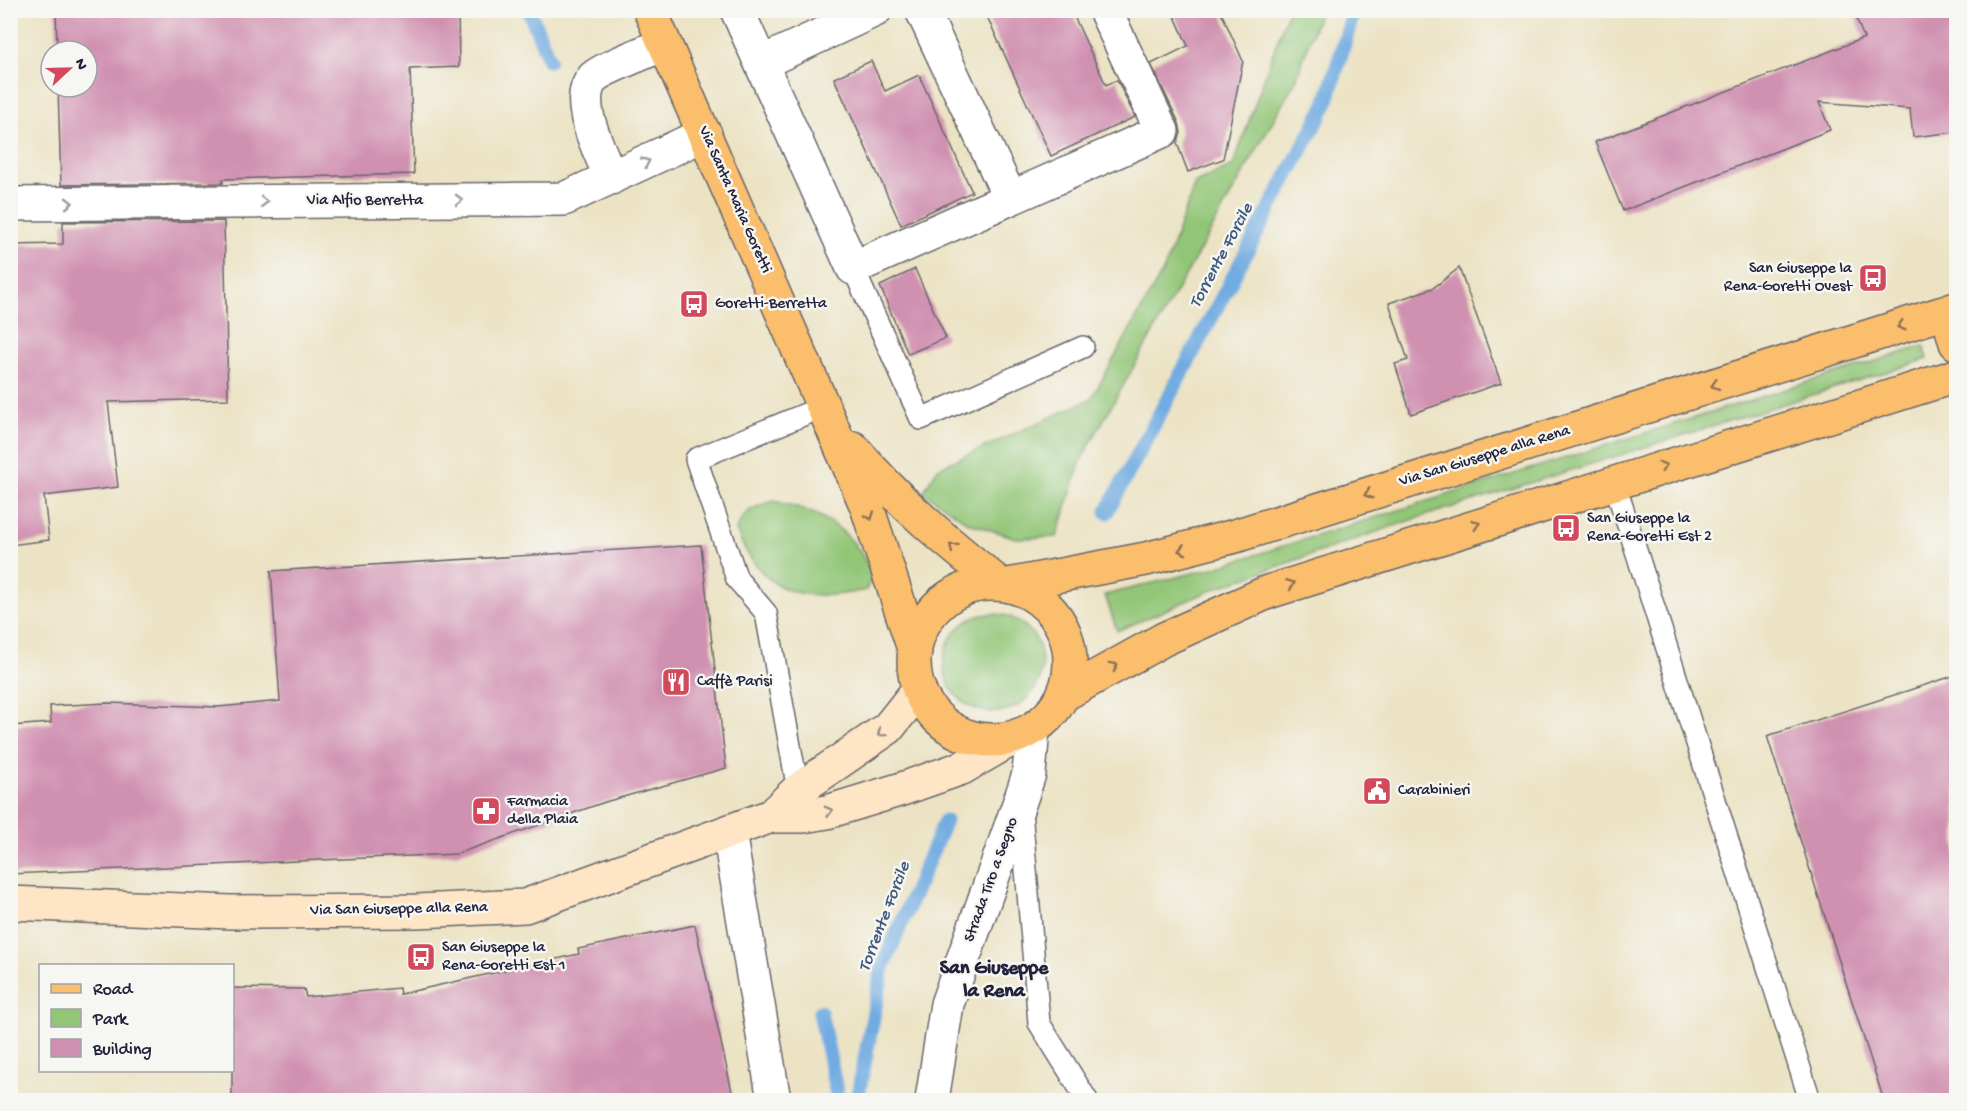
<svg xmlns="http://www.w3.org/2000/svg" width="1967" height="1111" viewBox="0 0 1967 1111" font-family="'Gochi Hand',sans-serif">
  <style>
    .green { fill: #92c677; stroke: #5a7459; stroke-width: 1.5 }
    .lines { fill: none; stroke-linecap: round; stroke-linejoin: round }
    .stream { stroke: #70abe1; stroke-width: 15 }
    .building { fill: #d090b0 }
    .service-casing { stroke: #69666b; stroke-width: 24 }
    .minor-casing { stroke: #69666b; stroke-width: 36 }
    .secondary-casing { stroke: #69666b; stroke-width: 36 }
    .primary-casing { stroke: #69666b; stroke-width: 36 }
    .service { stroke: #fff; stroke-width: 21 }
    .minor { stroke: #fff; stroke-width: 33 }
    .secondary { stroke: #fde5c5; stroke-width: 33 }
    .primary { stroke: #fabe6d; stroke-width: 33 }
    .oneway { stroke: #9c9ca7 }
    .oneway2 { stroke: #8e7054 }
    .oneway3 { stroke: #9a8d87 }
    .labels { text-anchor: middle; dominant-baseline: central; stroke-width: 5; stroke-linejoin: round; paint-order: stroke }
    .street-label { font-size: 16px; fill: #22223b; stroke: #f6f6f2 }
    .poi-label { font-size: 16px; fill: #22223b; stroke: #f6f6f2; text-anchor: start }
    .water-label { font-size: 18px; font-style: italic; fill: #41597d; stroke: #f6f6f2 }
    .quarter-label { font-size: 20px; font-weight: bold; fill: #22223b; stroke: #f6f6f2 }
  </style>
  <rect width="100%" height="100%" fill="#f6f6f2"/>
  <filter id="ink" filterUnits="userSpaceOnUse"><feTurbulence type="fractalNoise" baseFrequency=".0167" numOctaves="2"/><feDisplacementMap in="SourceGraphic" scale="12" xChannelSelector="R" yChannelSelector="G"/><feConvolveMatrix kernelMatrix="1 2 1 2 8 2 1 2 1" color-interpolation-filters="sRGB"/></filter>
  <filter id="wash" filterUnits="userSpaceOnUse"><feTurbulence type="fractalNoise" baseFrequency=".008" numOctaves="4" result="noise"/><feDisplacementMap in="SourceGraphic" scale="24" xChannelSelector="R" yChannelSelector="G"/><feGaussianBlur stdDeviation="1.35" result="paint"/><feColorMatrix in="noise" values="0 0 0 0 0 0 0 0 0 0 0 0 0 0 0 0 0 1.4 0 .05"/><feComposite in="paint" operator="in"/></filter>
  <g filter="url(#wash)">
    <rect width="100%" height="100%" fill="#ece3c4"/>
    <path class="green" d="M1288,11H1320L1296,80L1081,460L1057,537L1016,538L969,523L923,492L938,468L1091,399L1165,267L1195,183L1233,166Z
      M1924,346L1928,359L1405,522L1219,587L1117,631L1105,595L1213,568Z
      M773,501C822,511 853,529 873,576L866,590C802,604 762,594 736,530C743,511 754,507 773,501Z
      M944 663a49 49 0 1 1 98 0a49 49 0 1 1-98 0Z"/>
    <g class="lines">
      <path class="stream" d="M529,10L549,60
        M1107,512L1326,104L1354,10
        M820,1012L838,1100
        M857,1100L883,966L945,821"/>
    </g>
    <g id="blocks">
      <path class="building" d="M56,10H458L459,67L410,69L414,174L223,179V183L61,185L58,87H87V51H57Z
        M984,10H1071L1106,85L1117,80L1135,117L1051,156Z
        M1172,10H1220L1243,61L1223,159L1188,172L1177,143L1181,133L1179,123L1151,64L1188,46Z
        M1853,10H1923L1927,18L1956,11V132L1913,137L1910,109L1819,102L1830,130L1623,211L1595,142L1864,38Z
        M871,61L885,91L919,75L972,192L901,225L834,78Z
        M224,221L228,399L108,402L118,487L44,496L49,540L10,545V245L63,244V222Z
        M1459,268L1501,383L1411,414L1395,364L1408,360L1389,303L1433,288Z
        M915,269L946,338L908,354L880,286Z
        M701,545L726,768L605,802L456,854L10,874V726L51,723L50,706L108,703L218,707L280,701L271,571Z
        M1956,675V1101H1884L1767,736Z
        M695,925L734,1101H232V988L304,989L306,997L399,988L400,994L579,954L578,949Z"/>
    </g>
  </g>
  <g filter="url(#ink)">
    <use href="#blocks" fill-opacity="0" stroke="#69666b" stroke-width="1.5"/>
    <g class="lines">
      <g class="service-casing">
        <path id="service" d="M853,268L921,419L1083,347
          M1614,481L1810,1100
          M798,790L766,613L737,579L696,459L825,406
          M1021,811L1039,1023L1087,1100"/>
      </g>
      <g class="minor-casing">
        <path id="minor" d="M737,10L853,268L1162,131L1105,10
          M922,10L1010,198
          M761,63L875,10
          M611,178C601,152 572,102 593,78C601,69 651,50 664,44
          M10,204L564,199L705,134
          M729,832L774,1100
          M932,1100L947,1004L1020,801L1029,774L1033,729"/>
      </g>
      <g class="secondary-casing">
        <path id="secondary" d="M771,816L798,790L888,728L919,689
          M10,903L231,912L417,911L525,906L771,816H803L827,812L902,789L962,768L1019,735"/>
      </g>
      <g class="primary-casing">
        <path id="primary" d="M650,10L867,507L915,652
          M1947,312L1956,343
          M853,448C896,500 946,541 998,583
          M914 662a78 78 0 1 1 156 0a78 78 0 1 1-156 0Z
          M1008,585L1146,559L1235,536L1956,309
          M1063,695L1164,639L1268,592L1956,376"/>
      </g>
      <use href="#service" class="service"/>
      <use href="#minor" class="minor"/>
      <use href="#secondary" class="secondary"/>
      <use href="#primary" class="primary"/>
    </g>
    <defs><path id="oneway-chevron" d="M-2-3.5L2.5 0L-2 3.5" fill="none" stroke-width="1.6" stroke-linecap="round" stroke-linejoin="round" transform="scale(1.5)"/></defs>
    <g class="oneway">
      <use href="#oneway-chevron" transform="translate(646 162) rotate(-25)"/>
      <use href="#oneway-chevron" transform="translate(459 200)"/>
      <use href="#oneway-chevron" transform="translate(264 202)"/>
      <use href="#oneway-chevron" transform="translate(69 203)"/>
    </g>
    <g class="oneway2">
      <use href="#oneway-chevron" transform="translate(1901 326) rotate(163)"/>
      <use href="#oneway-chevron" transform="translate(1715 385) rotate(163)"/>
      <use href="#oneway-chevron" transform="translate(1663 466) rotate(-17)"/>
      <use href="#oneway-chevron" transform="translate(1368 494) rotate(163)"/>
      <use href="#oneway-chevron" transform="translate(870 516) rotate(70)"/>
      <use href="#oneway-chevron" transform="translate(1476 524) rotate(-17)"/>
      <use href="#oneway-chevron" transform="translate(953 547) rotate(-140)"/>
      <use href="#oneway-chevron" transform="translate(1182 550) rotate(166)"/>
      <use href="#oneway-chevron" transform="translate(1291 584) rotate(-20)"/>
      <use href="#oneway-chevron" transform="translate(1114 666) rotate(-29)"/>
    </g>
    <g class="oneway3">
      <use href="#oneway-chevron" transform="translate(881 733) rotate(140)"/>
      <use href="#oneway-chevron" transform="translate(829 811) rotate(-15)"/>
    </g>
  </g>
  <defs>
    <g id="bus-square" transform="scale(1.5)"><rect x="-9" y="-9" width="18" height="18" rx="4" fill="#d1495b" stroke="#f6f6f2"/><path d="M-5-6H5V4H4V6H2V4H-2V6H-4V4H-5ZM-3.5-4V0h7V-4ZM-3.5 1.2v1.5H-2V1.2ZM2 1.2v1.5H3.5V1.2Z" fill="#fff"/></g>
    <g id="restaurant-square" transform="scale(1.5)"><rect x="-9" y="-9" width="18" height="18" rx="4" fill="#d1495b" stroke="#f6f6f2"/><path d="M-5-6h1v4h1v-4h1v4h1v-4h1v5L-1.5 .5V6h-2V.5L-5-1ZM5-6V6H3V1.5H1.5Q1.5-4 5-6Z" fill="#fff"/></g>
    <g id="civic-square" transform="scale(1.5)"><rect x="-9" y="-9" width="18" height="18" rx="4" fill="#d1495b" stroke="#f6f6f2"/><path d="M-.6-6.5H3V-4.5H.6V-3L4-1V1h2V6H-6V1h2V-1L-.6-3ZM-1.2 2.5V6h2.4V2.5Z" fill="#fff"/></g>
    <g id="pharmacy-square" transform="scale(1.5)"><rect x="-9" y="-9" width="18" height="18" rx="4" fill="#d1495b" stroke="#f6f6f2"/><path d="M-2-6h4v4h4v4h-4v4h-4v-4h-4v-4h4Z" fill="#fff"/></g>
  </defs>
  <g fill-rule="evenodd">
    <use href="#bus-square" x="1873" y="278"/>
    <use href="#bus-square" x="694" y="304"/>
    <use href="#bus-square" x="1566" y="528"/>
    <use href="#restaurant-square" x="676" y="682"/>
    <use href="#civic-square" x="1377" y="791"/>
    <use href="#pharmacy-square" x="486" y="811"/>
    <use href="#bus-square" x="421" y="957"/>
  </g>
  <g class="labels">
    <g class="street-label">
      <text transform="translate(734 200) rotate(66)">Via Santa Maria Goretti</text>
      <text x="365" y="201">Via Alfio Berretta</text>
      <text transform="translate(1485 457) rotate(-17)">Via San Giuseppe alla Rena</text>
      <text transform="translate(992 880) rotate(-70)">Strada Tiro a Segno</text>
      <text transform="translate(399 910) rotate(-1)">Via San Giuseppe alla Rena</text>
    </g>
    <g class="poi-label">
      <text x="1852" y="269" text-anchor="end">San Giuseppe la<tspan x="1852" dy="18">Rena-Goretti Ovest</tspan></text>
      <text x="715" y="304">Goretti-Berretta</text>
      <text x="1587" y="519">San Giuseppe la<tspan x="1587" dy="18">Rena-Goretti Est 2</tspan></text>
      <text x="697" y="682">Caffè Parisi</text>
      <text x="1398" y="791">Carabinieri</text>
      <text x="507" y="802">Farmacia<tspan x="507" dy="18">della Plaia</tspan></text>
      <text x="442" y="948">San Giuseppe la<tspan x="442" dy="18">Rena-Goretti Est 1</tspan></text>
    </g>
    <g class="water-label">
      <text transform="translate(1222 256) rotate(-62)">Torrente Forcile</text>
      <text transform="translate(885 917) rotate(-69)">Torrente Forcile</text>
    </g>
    <g class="quarter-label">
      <text x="994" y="969">San Giuseppe<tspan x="994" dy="23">la Rena</tspan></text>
    </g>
  </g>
  <rect width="1967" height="1111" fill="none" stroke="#f6f6f2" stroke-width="36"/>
  <rect x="39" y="964" width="195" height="108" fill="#f6f6f2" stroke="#a1a1a9" stroke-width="1.5"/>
  <rect x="51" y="984" width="30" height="9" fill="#fabe6d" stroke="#a1a1a9" stroke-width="1.5"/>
  <text x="93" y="994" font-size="18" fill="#22223b">Road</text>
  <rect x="51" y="1009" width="30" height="18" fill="#92c677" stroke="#a1a1a9" stroke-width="1.5"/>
  <text x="93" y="1024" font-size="18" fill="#22223b">Park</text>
  <rect x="51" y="1039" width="30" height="18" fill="#d090b0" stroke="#a1a1a9" stroke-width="1.5"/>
  <text x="93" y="1054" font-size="18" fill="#22223b">Building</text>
  <g transform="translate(69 69) rotate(68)"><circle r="28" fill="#f6f6f2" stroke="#a1a1a9" stroke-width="1.5"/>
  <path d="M0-4.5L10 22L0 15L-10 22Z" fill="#d1495b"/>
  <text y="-9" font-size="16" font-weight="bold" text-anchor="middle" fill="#22223b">N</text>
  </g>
</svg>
